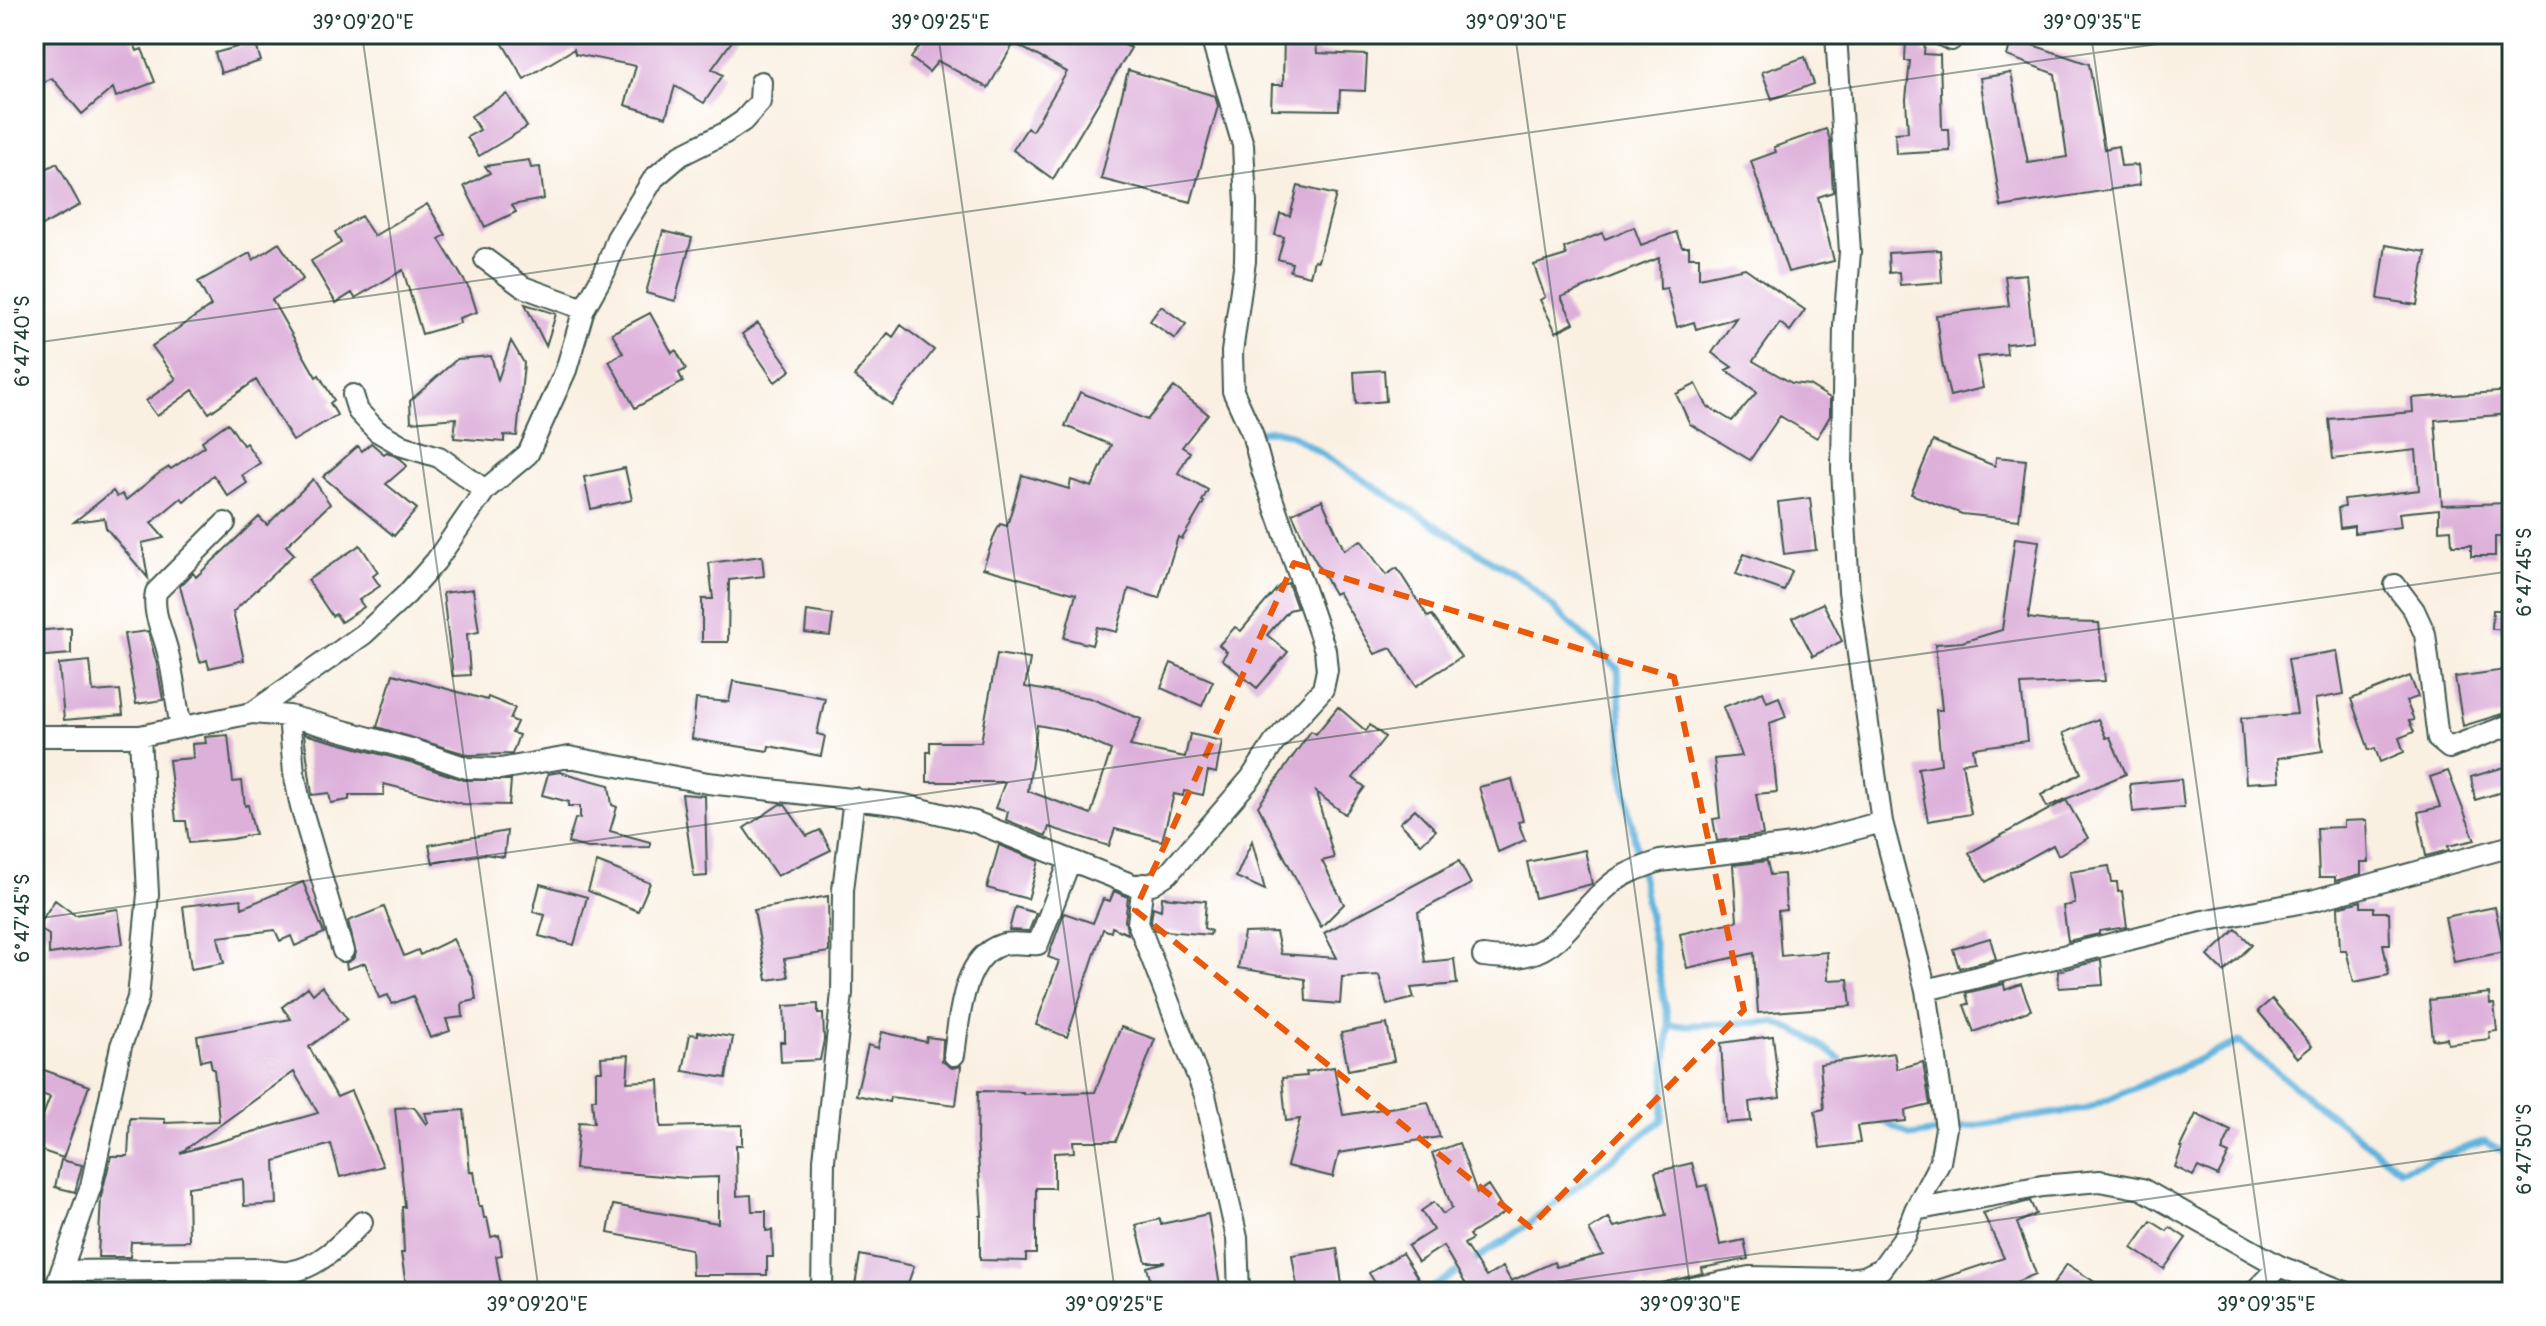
<svg xmlns="http://www.w3.org/2000/svg" width="2546" height="1326" viewBox="0 0 2546 1326" font-family="Pangolin,sans-serif">
  <style>
    .lines { fill: none; stroke-linecap: round; stroke-linejoin: round }
    .stream { stroke: #61b3dd; stroke-width: 7 }
    .building { fill: #ddb0da; fill-rule: evenodd }
    .minor-casing { stroke: #40584e; stroke-width: 24 }
    .minor { stroke: #fff; stroke-width: 20 }
    .marked { fill: none; stroke: #e8590c; stroke-width: 6; stroke-dasharray: 16 10; stroke-linejoin: round }
    .ticks { fill: none; stroke: #1f3d34; stroke-width: 2; stroke-opacity: 0.45 }
    .neatline { fill: none; stroke: #1f3d34; stroke-width: 3 }
    .ticks-label { font-size: 20px; text-anchor: middle; fill: #1f3d34 }
  </style>
  <rect width="100%" height="100%" fill="#fff"/>
  <filter id="ink" filterUnits="userSpaceOnUse"><feTurbulence type="fractalNoise" baseFrequency=".0125" numOctaves="2"/><feDisplacementMap in="SourceGraphic" scale="16" xChannelSelector="R" yChannelSelector="G"/><feConvolveMatrix kernelMatrix="1 2 1 2 8 2 1 2 1" color-interpolation-filters="sRGB"/></filter>
  <filter id="wash" filterUnits="userSpaceOnUse"><feTurbulence type="fractalNoise" baseFrequency=".006" numOctaves="4" result="noise"/><feDisplacementMap in="SourceGraphic" scale="32" xChannelSelector="R" yChannelSelector="G"/><feGaussianBlur stdDeviation="1.8" result="paint"/><feColorMatrix in="noise" values="0 0 0 0 0 0 0 0 0 0 0 0 0 0 0 0 0 1.4 0 .05"/><feComposite in="paint" operator="in"/></filter>
  <g filter="url(#wash)">
    <rect width="100%" height="100%" fill="#faf0e2"/>
    <g class="lines">
      <path class="stream" d="M1254,433L1273,430L1290,434L1526,582L1618,669L1623,775L1669,1026L1662,1120L1519,1231L1426,1292
        M1669,1026L1774,1022L1807,1036L1840,1059L1844,1069
        M1880,1119L1911,1136L2088,1108L2239,1042L2400,1170L2485,1141L2512,1156"/>
    </g>
    <g id="blocks">
      <path class="building" d="M34,34H131L137,51L142,49L155,82L116,97L113,88L82,114L52,78L34,86Z
        M497,34H609L644,42L650,34H737L712,69L723,75L704,103L675,86L666,117L625,105L636,66L575,54L574,49L524,79Z
        M929,34H1103L1131,48L1053,179L1013,150L1027,128L1032,131L1067,72L1014,43L988,88L938,61L929,72L911,58Z
        M1284,34H1315L1317,53L1367,55L1365,91L1340,90L1339,110L1271,109L1272,85H1283Z
        M1906,38L1925,39L1924,54L1940,55L1942,129H1949L1950,151L1896,154L1895,133L1908,132L1906,99L1910,61H1905Z
        M2012,38L2089,64L2104,149L2118,146L2121,166L2138,165L2140,185L2001,207L1980,78L2011,73L2028,163L2067,157L2055,74L2007,56Z
        M255,42L261,61L221,73L215,53Z
        M1805,57L1814,84L1772,99L1762,72Z
        M1128,70L1215,96L1218,106L1191,202L1101,179Z
        M507,94L527,127L479,156L467,137L480,130L471,116Z
        M1826,129L1830,140L1833,192L1818,197L1834,261L1788,272L1751,161L1776,152L1774,147Z
        M529,160L531,168L540,167L544,199L512,205L516,212L485,227L464,186L490,173L485,166Z
        M57,163L80,205L34,230V175Z
        M1298,186L1336,195L1318,261L1314,260L1310,276L1290,271L1292,263L1278,259L1284,237L1275,235L1280,214L1290,216Z
        M427,204L446,235L439,239L470,290L477,312L459,318L460,323L422,334L403,270L355,298L352,293L336,303L311,261L341,243L335,232L361,216L374,236Z
        M1634,227L1641,245L1676,232L1682,247H1689V257H1699V278L1745,268L1805,310L1790,331L1780,323L1753,361L1792,383L1809,385L1830,398V416L1817,438L1780,416L1750,460L1690,424L1676,394L1696,384L1707,406L1732,421L1757,392L1726,370L1732,367L1712,353L1736,318L1696,329L1694,322L1677,327L1667,288L1660,289L1659,258L1561,297L1574,323L1556,332L1540,300L1545,297L1534,265L1566,255L1564,248L1602,233L1605,239Z
        M663,231L692,238L675,301L646,293Z
        M279,243L303,279L272,300L316,377L319,375L334,400L330,403L337,415L293,441L256,380L209,413L193,390L157,416L146,401L176,379L152,346L211,306L198,282L250,253L253,260Z
        M2386,245L2426,252L2417,305L2378,299Z
        M1940,250L1942,282L1900,285L1899,272L1889,273L1888,253Z
        M2026,274L2033,341L2006,344L2007,354L1977,357L1983,388L1950,396L1942,362L1936,315L2009,306L2005,276Z
        M525,304L556,314L546,346Z
        M1161,306L1186,324L1175,339L1150,321Z
        M650,313L672,353L676,350L686,369L679,373L683,382L635,408L609,361L623,353L612,333Z
        M758,323L791,370L775,382L742,334Z
        M901,325L934,350L892,405L854,376L888,333L893,337Z
        M511,341L524,363L517,436L504,435V442L454,438L456,418L411,422L410,401L457,359L491,356L498,380Z
        M1384,370L1386,401L1356,404L1354,372Z
        M1174,387L1208,414L1182,447L1190,452L1178,473L1208,490L1202,501L1204,502L1182,539L1178,537L1159,598L1129,589L1117,632L1097,627L1092,645L1064,638L1076,594L983,568L995,534L1000,524L1007,526L1022,475L1069,489L1071,480L1092,487L1111,445L1065,426L1080,392L1147,420Z
        M2512,391V414L2435,420L2442,505L2510,503L2511,537H2495V556H2471V545H2452L2451,529L2439,530V509L2399,513L2401,527L2354,533V526L2340,528L2338,508L2345,507L2344,499L2419,490L2416,450L2333,459L2329,419L2413,412L2412,398Z
        M228,423L243,445L246,443L260,463L242,475L247,483L228,496L213,475L184,501L181,498L151,523L164,538L142,543L148,578L106,528L104,518L74,522L113,491L117,497L122,494L126,500L158,474L169,467L171,469L205,446L202,441Z
        M1933,441L1995,466L1996,457L2026,460L2019,520L1962,514L1911,494Z
        M371,443L384,454L387,452L401,459L407,466L386,484L417,509L394,536L323,477L358,446L362,451Z
        M625,468L632,500L591,509L584,477Z
        M313,479L330,504L286,546L294,554L233,612L244,660L209,668L207,660L200,662L180,586L193,573L196,577L259,517L267,525Z
        M1810,498L1816,550L1784,554L1778,502Z
        M1322,500L1344,550L1361,540L1386,575L1397,568L1428,617L1432,615L1461,657L1416,686L1391,648L1375,654L1338,592L1334,594L1306,544L1292,513Z
        M2015,538L2039,541L2028,618L2056,622L2099,623L2105,681L2021,685L2027,741L1973,748L1975,761L1962,763L1971,814L1928,821L1918,768L1941,764L1936,710H1942L1935,644L1962,642L2002,630Z
        M360,545L378,572L373,576L380,586L359,600L364,607L341,622L336,614L332,616L308,580Z
        M1744,554L1792,571L1784,591L1736,574Z
        M762,556L764,576L729,580L728,642H702V599H713L709,563Z
        M1288,583L1297,608L1289,610L1267,635L1288,652L1257,688L1222,659L1227,652L1219,645L1235,627L1241,631L1279,586Z
        M473,589L479,632L467,634L470,675L453,676L443,593Z
        M1823,603L1842,641L1813,656L1793,618Z
        M2493,610H2512V630L2492,629Z
        M807,611L833,615L830,636L805,633Z
        M71,628V654L34,657V631Z
        M148,631L157,665L163,700L136,704L124,634Z
        M2337,651L2344,694L2315,699L2323,751L2278,758L2280,781L2246,783L2241,718L2297,714L2288,659Z
        M997,654L1030,659L1025,687L1090,698L1141,719L1130,746L1185,757L1190,734L1222,741L1216,773L1208,771L1203,795L1184,791L1183,796L1174,794L1162,841L1115,829L1109,846L1049,827L1046,836L1006,820L1008,812L995,808L1005,782H927V752H930V742H981ZM1037,725L1064,730L1111,750L1091,814L1028,791Z
        M90,661L93,692L120,690L123,715L64,720L59,664Z
        M1171,663L1213,681L1202,706L1161,688Z
        M2505,670L2512,711L2463,726L2455,677Z
        M393,674L487,700L488,697L515,708L510,719L517,722L512,733L519,735L512,754L469,755L377,727Z
        M2410,676L2418,697L2406,701L2414,720L2409,721L2414,732L2399,738L2404,752L2380,762L2375,748L2369,750L2351,699Z
        M733,681L825,698L817,734L825,736L821,756L769,746L768,751L692,739L696,699L729,702Z
        M1763,692L1767,702L1779,697L1786,717L1770,723L1777,792L1756,794L1763,835L1717,841L1713,819L1720,818L1714,759L1742,756L1723,707Z
        M1338,707L1366,731L1370,725L1385,737L1353,778L1365,787L1345,814L1316,792L1334,858L1322,861L1344,904L1321,927L1258,806L1311,731L1316,734Z
        M2098,719L2106,738L2110,737L2126,774L2047,807L2041,795L2081,773L2063,733Z
        M304,734L410,762L463,780H511L509,805L463,804L384,784V795H349V800L331,803L329,793L312,795Z
        M228,735L233,782L242,781L245,806L248,805L255,834L232,839L189,843L186,821H176L169,760L193,758L192,744L206,743L205,737Z
        M2508,766L2512,789L2475,800L2471,777Z
        M2448,771L2475,840L2448,846L2449,850L2426,856L2418,812L2440,807L2430,777Z
        M560,772L609,785L612,805L617,807L610,831L650,842V847L588,848L568,843L575,819L580,818V806H568L569,802L542,795L548,774Z
        M1512,779L1523,821L1518,822L1525,840L1498,852L1479,787Z
        M2181,779L2184,807L2133,812L2130,784Z
        M682,794L705,796L707,876L694,877Z
        M2066,800L2088,838L2058,855L2053,845L1986,882L1969,853Z
        M780,804L785,805L807,836L820,830L831,850L777,876L744,828Z
        M1415,809L1436,830L1421,844L1400,823Z
        M2367,820L2369,862H2361V874L2335,881V877H2319L2317,828L2344,827V821Z
        M507,831L504,857L484,854L433,863L429,845Z
        M1252,841L1265,890L1236,877Z
        M999,845L1039,861L1028,899L987,888Z
        M1585,850L1592,884L1535,898L1527,862Z
        M1459,861L1471,884L1418,912L1425,962L1454,959L1457,984L1411,988L1414,998L1387,1005L1379,975L1342,977L1340,1004L1306,1001L1305,979L1238,968L1244,933L1276,932L1281,954L1337,958L1324,933Z
        M1767,861L1770,875L1784,874L1786,910L1778,911L1781,956L1827,952L1828,980L1848,979L1851,1006L1758,1013L1754,953L1687,968L1680,934L1737,921L1733,865Z
        M597,862L650,883L638,911L588,891Z
        M2109,866L2112,882H2117L2118,892L2122,891L2127,927L2099,931V934L2068,941L2063,906L2075,904L2070,872Z
        M303,882L324,933L295,946L291,936L280,941L275,930L218,937L224,963L191,969L183,906L241,899L242,908Z
        M540,884L587,897L574,945L539,936L545,915L533,912Z
        M1114,891L1128,897L1125,921L1128,934L1112,927L1111,932L1103,929L1067,1037L1036,1025L1059,961L1048,957L1064,913L1093,923L1103,899L1110,901Z
        M828,896L829,952L784,959L788,977L767,980L754,910Z
        M1162,897L1206,901L1204,928L1211,931L1210,935L1155,930L1151,921L1153,907L1161,910Z
        M55,900L75,915L118,909L123,944L49,954V935L37,927Z
        M2361,901V907H2374V912H2389L2390,944H2383L2389,975L2354,982L2346,950H2340L2338,907Z
        M384,907L404,956L418,950L420,955L453,939L473,979L476,1000L462,1003L463,1017L446,1019L450,1031L430,1038L413,996L392,1004L388,995L379,998L365,963L347,969L346,963L353,959L356,953L348,921Z
        M1015,907L1036,913L1029,931L1009,930Z
        M2495,907L2504,952L2454,962L2445,917Z
        M2236,929L2252,945L2224,972L2208,956Z
        M1990,938L1996,959L1959,968L1953,949Z
        M2101,960L2103,985L2059,988L2058,971Z
        M2004,984L2005,990L2021,984L2031,1010L1974,1032L1964,1005L1969,1004L1966,993Z
        M322,986L347,1019L309,1047L337,1097L351,1091L383,1166L340,1177L331,1144L275,1161L277,1204L244,1206L243,1179L188,1187L189,1241L131,1242L130,1257H98L101,1197L111,1156H128L130,1118L165,1119V1123L219,1121L214,1069H212L210,1059L201,1061L197,1036L291,1019L282,1007L308,987L313,994ZM294,1072L318,1113L180,1153L220,1125Z
        M2489,993L2490,1004H2494L2497,1031L2489,1032L2490,1039L2448,1044L2447,1038L2433,1040L2429,1000Z
        M2272,999L2312,1046L2297,1058L2258,1011Z
        M818,1004V1014H823L824,1040L820,1060L781,1062L780,1042H785V1031L784,1006Z
        M1387,1024L1394,1061L1348,1070L1341,1033Z
        M1121,1027L1155,1039L1116,1141H1073L1074,1152L1054,1153V1188H1036V1254H1026V1261L980,1260V1216H982L977,1139L978,1091L1023,1092V1094L1095,1092Z
        M698,1032L733,1037L726,1078L683,1071L690,1034L698,1035Z
        M882,1032L926,1042L927,1037L943,1039L942,1061L952,1068L961,1066L956,1105L890,1097L889,1102L856,1095L868,1045L878,1048Z
        M1773,1036L1780,1098L1749,1102L1751,1121L1726,1123L1721,1043Z
        M1894,1053L1897,1069L1923,1062L1930,1105L1905,1111L1906,1121L1857,1126L1860,1143L1820,1148L1815,1111L1824,1109L1820,1064Z
        M629,1055L627,1082L659,1080L661,1127L742,1125V1145H736L737,1196L751,1195L752,1211H766V1231L772,1230L773,1257H767V1275H692L691,1249L608,1233L613,1205L718,1223V1177L688,1178L575,1169L579,1122L594,1123L592,1099H596V1071H602L601,1057Z
        M1334,1067L1343,1115L1428,1102L1440,1137L1339,1153L1333,1177L1287,1166L1300,1119L1286,1121L1282,1078L1307,1076L1306,1072Z
        M44,1070L89,1086L63,1158L34,1148V1139L50,1097L36,1092Z
        M414,1107L426,1124L428,1122L425,1113L464,1110L470,1172L474,1171L479,1206H482L484,1218H487L491,1237L499,1235L502,1255L496,1256L502,1292H407L401,1253H404L402,1207H405L395,1108Z
        M2196,1114L2231,1131L2222,1151L2229,1154L2218,1176L2198,1167L2193,1176L2175,1167L2182,1148L2180,1147Z
        M1459,1143L1477,1193L1488,1185L1505,1212L1469,1235L1472,1239L1464,1244L1486,1277L1503,1267L1511,1281L1554,1262L1556,1267L1603,1255L1589,1230L1609,1218L1614,1227L1666,1215L1655,1172L1692,1163L1698,1187L1707,1185L1720,1245L1744,1240L1748,1259L1702,1268L1703,1273L1662,1283L1645,1286L1644,1283L1613,1292H1461L1468,1288L1443,1246L1418,1262L1408,1246L1433,1230L1421,1211L1434,1202L1443,1214L1452,1208L1432,1153Z
        M61,1160L82,1165L75,1192L55,1187Z
        M2030,1201L2036,1214L2017,1223L2036,1274L1991,1292H1912V1288L2004,1258L1983,1213Z
        M1208,1214L1221,1292H1189V1283L1152,1287L1147,1267L1165,1262H1146L1136,1225L1160,1219L1161,1224Z
        M2151,1221L2167,1231L2170,1227L2186,1238L2164,1269L2132,1248Z
        M1337,1248L1343,1292H1298L1292,1255Z
        M1402,1253L1427,1292H1381L1369,1273Z
        M860,1255L914,1266L905,1292H854Z
        M2067,1264L2110,1292H2048Z"/>
    </g>
  </g>
  <g filter="url(#ink)">
    <use href="#blocks" fill-opacity="0" stroke="#40584e" stroke-width="2"/>
    <g class="lines">
      <g class="minor-casing">
        <path id="minor" d="M1939,34L1951,40
          M485,259L523,287L584,309
          M353,395L358,411L377,431L403,446L439,457L485,490
          M2395,585L2414,610L2425,634L2438,739L2449,748L2512,724
          M252,713L364,634L407,594L436,561L485,490L528,454L566,370L584,309L605,271L617,238L654,178L681,155L725,133L743,121L760,102L761,82
          M289,716L294,773L301,807L343,951
          M181,727C176,703 174,677 168,653C163,631 152,614 156,592L225,523
          M34,736H140L252,713L289,716L414,750L467,768L500,769L569,757L708,783L904,805L975,822L1133,885L1152,884L1169,873L1251,778L1274,743L1323,689L1327,670L1325,650L1311,609L1262,470L1252,433L1233,391L1232,352L1245,261L1246,204L1243,145L1210,34
          M1143,884L1138,923L1205,1095L1237,1238L1239,1292
          M1483,956C1558,967 1563,924 1610,885C1624,873 1643,867 1660,861L1800,844L1882,822
          M1926,990L2203,921L2315,900L2512,846
          M954,1055C959,1021 962,957 1001,945C1012,941 1027,945 1038,944L1070,861
          M1915,1210L2042,1186L2100,1181L2142,1189L2279,1266L2345,1292
          M62,1271L262,1269C270,1270 280,1273 288,1272C318,1269 343,1242 362,1222
          M54,1292L91,1186L121,1046L138,998L148,894L140,736
          M822,1292L824,1160L842,993L843,890L854,798
          M1671,1292L1749,1277L1848,1279L1864,1277L1881,1269L1905,1236L1915,1210L1940,1162L1946,1128L1926,990L1882,822L1849,591L1842,469L1844,326L1850,252L1836,34
          M2254,1292L2279,1266"/>
      </g>
      <use href="#minor" class="minor"/>
    </g>
  </g>
  <path class="marked" d="M1294,563L1674,677L1744,1010L1530,1227L1135,910Z"/>
  <path class="ticks" d="M362,34L539,1292M938,34L1115,1292M1515,34L1691,1292M2091,34L2268,1292M34,343L2229,34M34,919L2512,571M1484,1292L2512,1148"/>
  <rect width="2546" height="1326" fill="none" stroke="#fff" stroke-width="88"/>
  <rect x="44" y="44" width="2458" height="1238" class="neatline"/>
  <g class="ticks-label">
    <text x="363" y="29">39°09'20"E</text>
    <text x="940" y="29">39°09'25"E</text>
    <text x="1516" y="29">39°09'30"E</text>
    <text x="2092" y="29">39°09'35"E</text>
    <text transform="translate(22 341) rotate(-90)" y="7">6°47'40"S</text>
    <text transform="translate(2524 572) rotate(-90)" y="7">6°47'45"S</text>
    <text transform="translate(22 918) rotate(-90)" y="7">6°47'45"S</text>
    <text transform="translate(2524 1149) rotate(-90)" y="7">6°47'50"S</text>
    <text x="537" y="1311">39°09'20"E</text>
    <text x="1114" y="1311">39°09'25"E</text>
    <text x="1690" y="1311">39°09'30"E</text>
    <text x="2266" y="1311">39°09'35"E</text>
  </g>
</svg>
